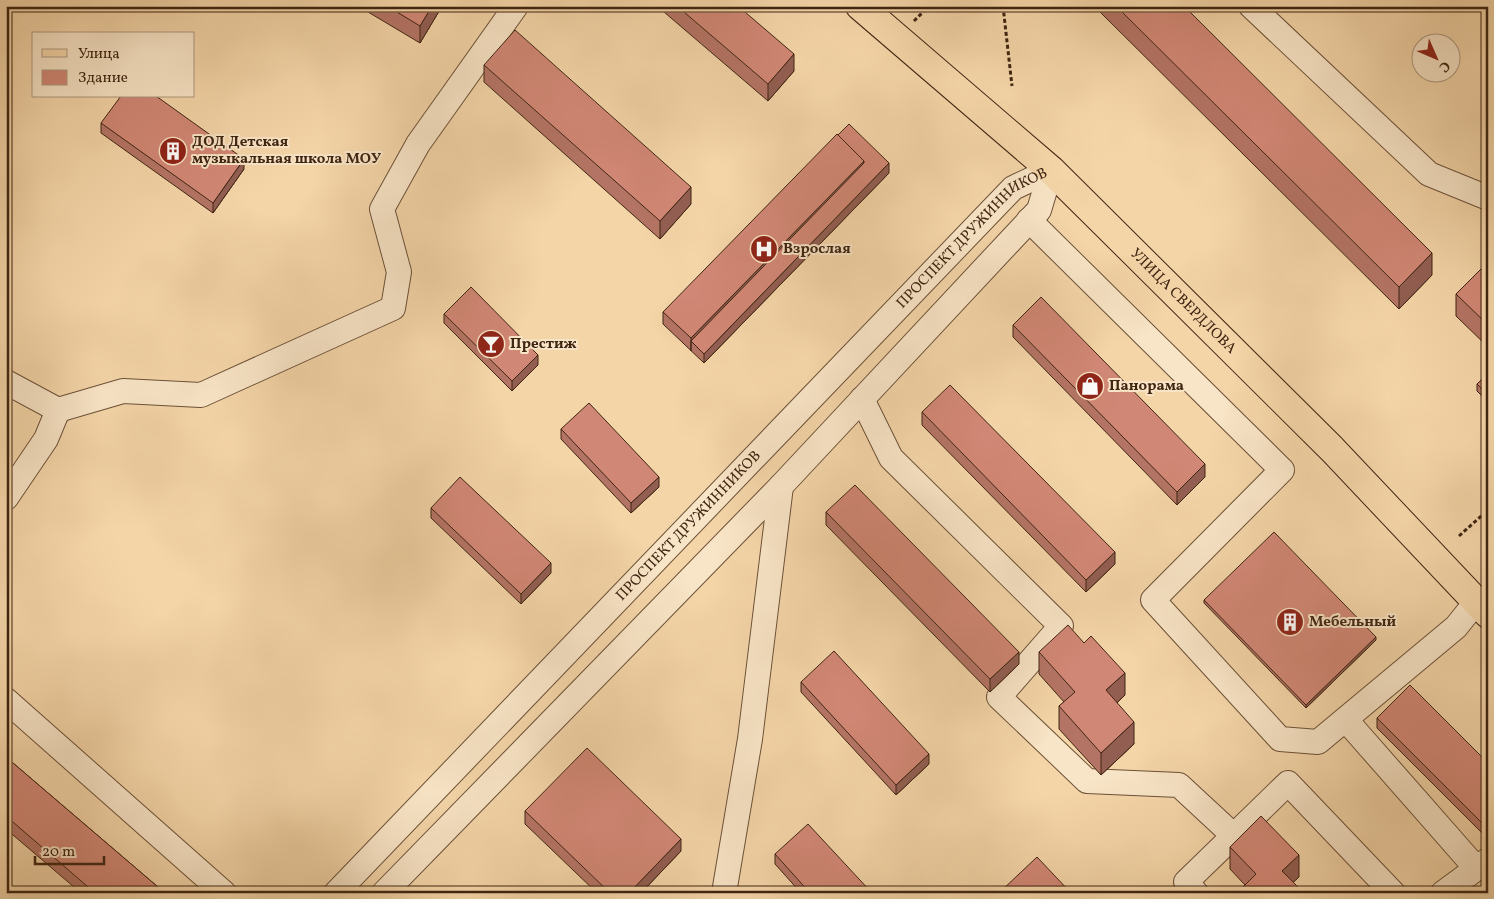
<svg xmlns="http://www.w3.org/2000/svg" width="1494" height="899" viewBox="0 0 1494 899" font-family="Vollkorn,serif">
	<rect width="100%" height="100%" fill="#f4d5a8"/>
	<filter id="stains"><feTurbulence type="fractalNoise" baseFrequency=".004" numOctaves="4"/><feColorMatrix values="0 0 0 0 .2 0 0 0 0 .09 0 0 0 0 .02 0 0 0 .5 -.17"/></filter>
	<radialGradient id="worn" r=".72"><stop offset=".6" stop-color="#630" stop-opacity="0"/><stop offset="1" stop-color="#630" stop-opacity=".3"/></radialGradient>
	<g fill="none" stroke-linecap="round" stroke-linejoin="round">
		<g stroke="#6c5138" stroke-width="26">
			<g id="minor">
				<path d="M1251,6L1429,174L1488,198"/>
				<path d="M1029,220L1282,470L1153,600L1280,739L1318,742L1456,627L1476,602"/>
				<path d="M6,382L58,410L123,391L201,395L393,308L399,272L382,209L418,144L516,6"/>
				<path d="M862,399L891,458L1061,626L999,697L1087,781L1179,785L1234,836"/>
				<path d="M6,498L46,439L58,410"/>
				<path d="M6,700L224,893"/>
				<path d="M1346,720L1476,868"/>
				<path id="s1" d="M336,893L1013,188L1051,170"/>
				<path d="M384,893L781,486L1039,210L1051,170"/>
				<path d="M724,893L750,739L781,486"/>
				<path d="M1196,893L1186,882L1288,783L1393,893"/>
				<path d="M1443,893L1488,860"/>
			</g>
		</g>
		<g stroke="#3f2512" stroke-width="30">
			<g id="major">
				<path id="s2" d="M860,6L1051,170L1332,449L1488,614"/>
			</g>
		</g>
		<path stroke="#3f2512" stroke-width="3" stroke-dasharray="4 2.5" stroke-linecap="butt" d="M1003,6L1012,86
			M914,21L924,11
			M1459,536L1488,510"/>
		<use href="#minor" stroke="#f8e4c6" stroke-width="24"/>
		<use href="#major" stroke="#f4d5a8" stroke-width="28"/>
	</g>
	<path fill="#b47465" stroke="#3f2512" d="M358,6H441V8L420,43Z
		M657,6H738L794,71L768,101Z
		M1094,6H1184L1432,275L1399,309Z
		M484,65L691,204L660,239L484,82Z
		M101,123L244,169L213,213L101,133Z
		M889,173L704,363L663,324V312Z
		M1488,276V347L1456,316V294Z
		M444,314L538,365L512,391L444,323Z
		M1013,325L1205,477L1177,505L1013,337Z
		M1488,374V402L1477,391V384Z
		M922,412L1115,564L1086,592L922,425Z
		M561,429L659,487L631,513L561,439Z
		M431,508L551,573L521,604L431,518Z
		M826,512L1019,664L990,692L826,525Z
		M1204,600L1376,640L1306,708L1204,603Z
		M1039,652L1125,695L1117,703L1134,744L1101,775L1059,729V706L1064,702L1039,674Z
		M801,682L929,764L896,795L801,692Z
		M1377,718L1488,763L1483,834L1377,728Z
		M6,757L165,893H81L6,829Z
		M525,811L681,851L641,893H597L525,824Z
		M1230,847L1299,877L1293,882L1245,885L1230,869Z
		M775,854L872,893H801L775,864Z"/>
	<path fill="#925e52" stroke="#3f2512" d="M432,6H441V8L420,43V26Z
		M794,54V71L768,101V84Z
		M244,159V169L213,213V203Z
		M864,161V173L691,341V351V338Z
		M889,163V173L704,363V354Z
		M691,187V204L660,239V221Z
		M1432,253V275L1399,309V287Z
		M538,355V365L512,391V381Z
		M1205,464V477L1177,505V492Z
		M659,477V487L631,513V503Z
		M1115,552V564L1086,592V580Z
		M551,563V573L521,604V594Z
		M1376,637V640L1306,708V705Z
		M1019,652V664L990,692V679Z
		M1125,673V695L1106,713V690Z
		M1134,722V744L1101,775V753Z
		M929,754V764L896,795V785Z
		M1488,819V829L1483,834V824Z
		M681,839V851L641,893H629Z
		M1299,855V877L1282,893V871Z"/>
	<path fill="#d18775" stroke="#3f2512" d="M387,6H432L420,26Z
		M677,6H738L794,54L768,84Z
		M1116,6H1184L1432,253L1399,287Z
		M515,30L691,187L660,221L484,65Z
		M121,96H156L244,159L213,203L101,123Z
		M849,124L889,163L704,354L691,341L864,163V161L838,135Z
		M837,134L864,161L691,338L663,312Z
		M1481,269L1488,276V325L1456,294Z
		M471,287L538,355L512,381L444,314Z
		M1041,297L1205,464L1177,492L1013,325Z
		M1488,374V395L1477,384Z
		M950,385L1115,552L1086,580L922,412Z
		M589,403L659,477L631,503L561,429Z
		M460,477L551,563L521,594L431,508Z
		M855,485L1019,652L990,679L826,512Z
		M1274,532L1376,637L1306,705L1204,600Z
		M1068,625L1084,643L1091,636L1125,673L1106,690L1134,722L1101,753L1059,706L1075,692L1039,652Z
		M834,651L929,754L896,785L801,682Z
		M1410,685L1488,763V819L1483,824L1377,718Z
		M587,748L681,839L629,893H610L525,811Z
		M6,757L165,893H95L6,816Z
		M1261,816L1299,855L1282,871L1304,893H1237L1256,874L1230,847Z
		M808,824L872,893H810L775,854Z
		M1037,857L1071,893H1000V892Z"/>
	<defs>
		<g id="building-disc" transform="scale(1.4375)"><circle r="9.5" fill="#8f2418" stroke="#f8e4c6"/><path d="M-4-6H4V6H1V3H-1V6H-4ZM-2.5-4.3h1.7v1.8h-1.7ZM.8-4.3h1.7v1.8H.8ZM-2.5-1h1.7V.8h-1.7ZM.8-1h1.7V.8H.8Z" fill="#fff"/></g>
		<g id="hospital-disc" transform="scale(1.4375)"><circle r="9.5" fill="#8f2418" stroke="#f8e4c6"/><path d="M-5-5h3v3.5h4V-5h3V5h-3V1.5h-4V5h-3Z" fill="#fff"/></g>
		<g id="bar-disc" transform="scale(1.4375)"><circle r="9.5" fill="#8f2418" stroke="#f8e4c6"/><path d="M-6-5H6L.8 .8V4.5H3.5V6h-7V4.5H-.8V.8Z" fill="#fff"/></g>
		<g id="shop-disc" transform="scale(1.4375)"><circle r="9.5" fill="#8f2418" stroke="#f8e4c6"/><path d="M-5-2.5h2.3a2.7 3.5 0 0 1 5.4 0H5L5.5 6h-11ZM-1.5-2.5h3a1.5 2.3 0 0 0-3 0Z" fill="#fff"/></g>
	</defs>
	<g fill-rule="evenodd">
		<use href="#building-disc" x="173" y="151"/>
		<use href="#hospital-disc" x="764" y="249"/>
		<use href="#bar-disc" x="491" y="344"/>
		<use href="#shop-disc" x="1090" y="386"/>
		<use href="#building-disc" x="1290" y="622"/>
	</g>
	<g text-anchor="middle" dominant-baseline="central" stroke-width="4" stroke-linejoin="round" paint-order="stroke">
		<g font-size="15" font-weight="bold" fill="#3f2512" stroke="#f8e4c6" text-anchor="start">
			<text x="192" y="142">ДОД Детская<tspan x="192" dy="17">музыкальная школа МОУ</tspan></text>
			<text x="783" y="249">Взрослая</text>
			<text x="510" y="344">Престиж</text>
			<text x="1109" y="386">Панорама</text>
			<text x="1309" y="622">Мебельный</text>
		</g>
		<g font-size="15" fill="#3f2512" stroke="#f8e4c6">
			<text stroke="none"><textPath href="#s1" startOffset="914">ПРОСПЕКТ ДРУЖИННИКОВ</textPath></text>
			<text stroke="none"><textPath href="#s2" startOffset="438">УЛИЦА СВЕРДЛОВА</textPath></text>
			<text stroke="none"><textPath href="#s1" startOffset="509">ПРОСПЕКТ ДРУЖИННИКОВ</textPath></text>
		</g>
	</g>
	<rect width="1494" height="899" fill="none" stroke="#f4d5a8" stroke-width="25"/>
	<rect x="8" y="8" width="1479" height="884" fill="none" stroke="#3f2512" stroke-width="2.5"/>
	<rect x="12" y="12" width="1469" height="874" fill="none" stroke="#3f2512"/>
	<rect x="32" y="32" width="162" height="65" fill="#f8e4c6" stroke="#ae987e"/>
	<rect x="42" y="49" width="25" height="8" fill="#f4d5a8" stroke="#ae987e"/>
	<text x="78" y="58" font-size="15" fill="#3f2512">Улица</text>
	<rect x="42" y="70" width="25" height="15" fill="#d18775" stroke="#ae987e"/>
	<text x="78" y="82" font-size="15" fill="#3f2512">Здание</text>
	<g transform="translate(1436 58) rotate(135)"><circle r="24" fill="#f8e4c6" stroke="#ae987e"/>
	<path d="M0-4L9 19L0 12L-9 19Z" fill="#8f2418"/>
	<text y="-8" font-size="14" font-weight="bold" text-anchor="middle" fill="#3f2512">С</text>
	</g>
	<path d="M35 856v8h69v-8" fill="none" stroke="#3f2512" stroke-width="2.5"/>
	<text x="42" y="856" font-size="15" fill="#3f2512" stroke="#f8e4c6" stroke-width="4" paint-order="stroke">20 m</text>
	<rect width="100%" height="100%" filter="url(#stains)"/>
	<rect width="100%" height="100%" fill="url(#worn)"/>
</svg>
